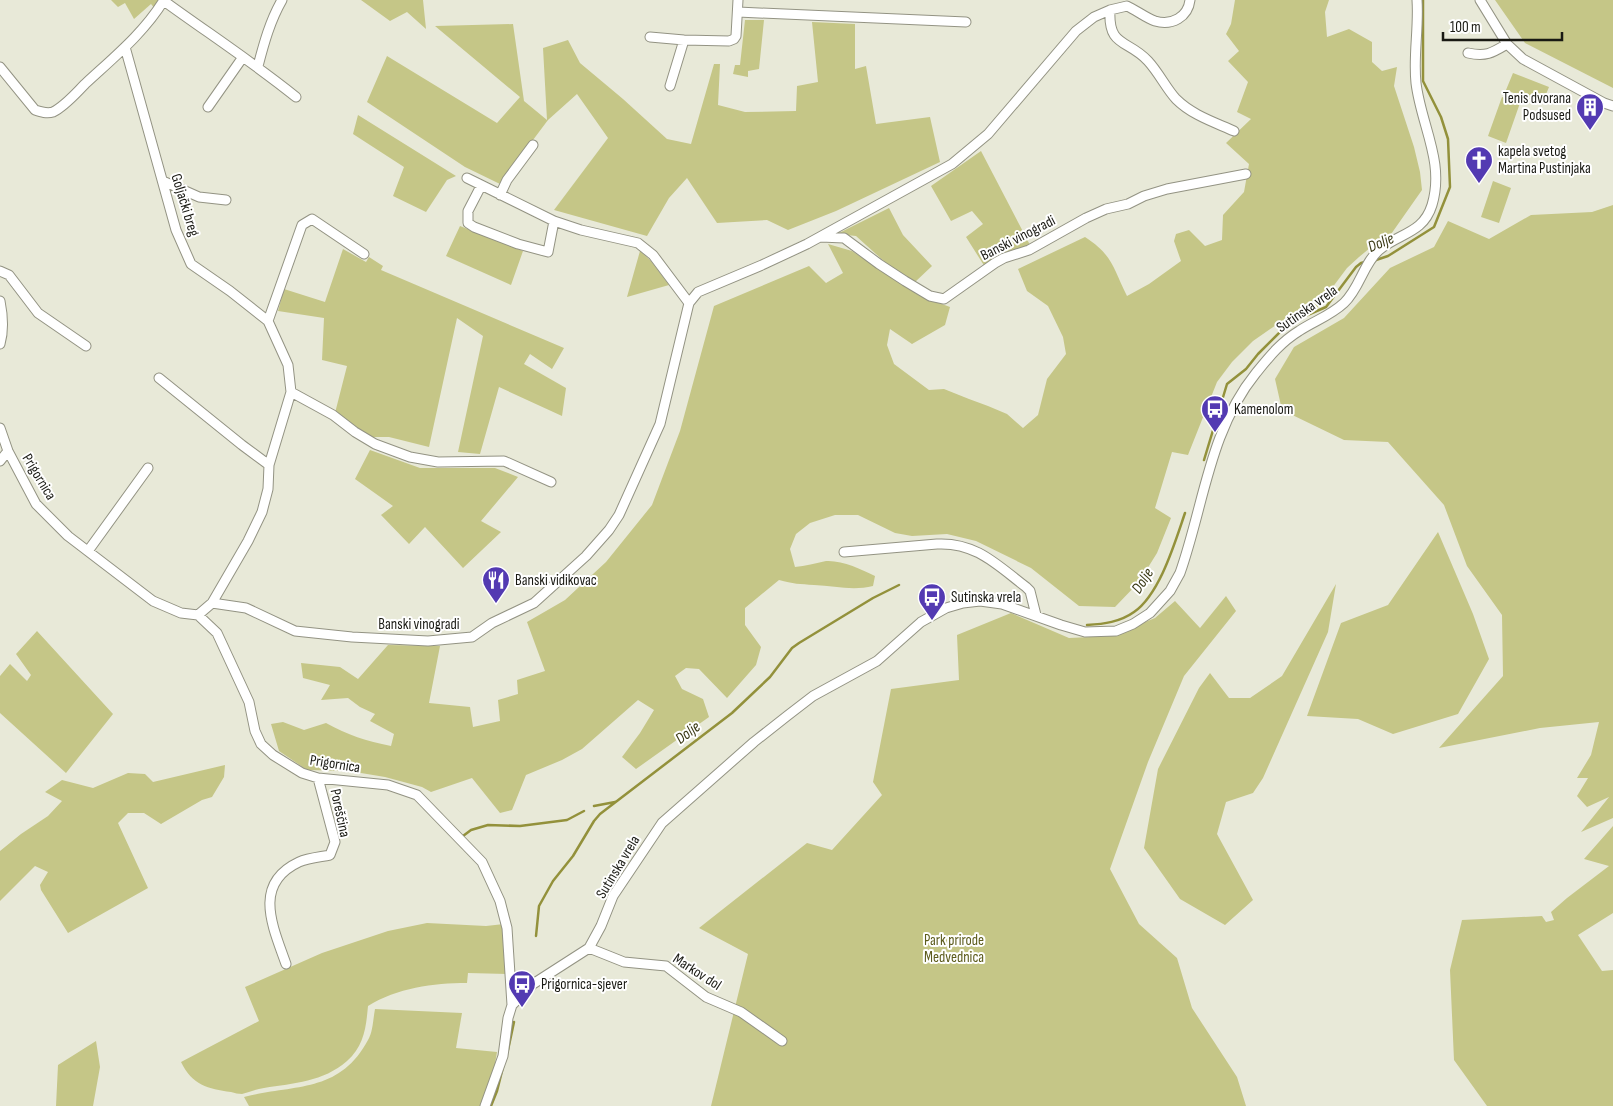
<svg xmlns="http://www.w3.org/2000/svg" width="1613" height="1106" viewBox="0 0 1613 1106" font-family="'Sofia Sans Condensed',sans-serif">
	<rect width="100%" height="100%" fill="#e8e9d8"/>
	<path fill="#c5c687" d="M111,0H161L156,10L151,4L134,19L125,3L118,7Z
		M361,0H423L426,29L407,12L390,21Z
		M1235,0H1329L1325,12L1327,37L1349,29L1372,42V62L1382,71L1397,67L1394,86L1414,147L1420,172L1422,190L1389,237L1376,243L1359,257L1347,268L1317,308L1276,325L1253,341L1232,362L1217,382L1188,455L1172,452L1155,508L1171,518L1157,553L1139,582L1115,607L1079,606L1031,568L976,541L947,534L912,536L895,533L858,515H835L810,523L796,534L790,549L795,567C805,566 816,563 826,561C842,560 861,569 875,576L873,586C853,591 835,586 814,585C800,584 793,584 779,580L745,608V625L761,647L756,665L727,698L699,669L686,668L675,676L682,689L703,699L709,717L636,769L622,757L640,733L654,710L638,700L582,749L562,760L526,775L512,810L500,813L472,778L431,792L422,787L385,777L349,771L307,770L279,751L271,724L283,722L304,730L326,723C348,735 366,741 391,746L394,734L370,721L375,714L360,707L348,698L321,700L330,685L303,678L301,663L340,667L358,679L388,645L440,646L429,703L470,707L473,727L500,721L498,700L518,694L517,680L545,671L527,622L565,600L606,562L652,505L680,431L714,306L809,266L826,283L843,273L828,244L852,251L920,296L950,307L945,325L912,344L890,329L887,345L894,364L929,390L944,389L969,399L988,406L1007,414L1023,428L1038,415L1047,379L1066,354L1063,337L1048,306L1027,291L1018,269L1085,237C1113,255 1113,268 1127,296L1149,284L1181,261L1174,241L1176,234L1189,230L1205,246L1222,240L1223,215L1244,192L1249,164L1226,143L1251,119L1237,112L1248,82L1228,61L1239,51L1226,34L1231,24Z
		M1495,0H1613V88L1525,43Z
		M745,20H764L759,69L748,71V77L733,74L735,65H740Z
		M812,22L855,24V69L866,66L876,124L930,117L940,162L836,211L788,230L767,220L717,223L687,178L669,198L647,236L554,210L608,138L577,94L548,120L500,184L465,167L367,102L387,56L497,123L520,97L435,26L513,24L524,101L547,120L543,48L568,40L580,63L623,99L667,139L691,144L714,64H720L718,105L745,112L796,111L797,86L818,82Z
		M1513,73L1549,87L1542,104L1506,90Z
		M1502,97L1520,103L1506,143L1488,136Z
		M358,115L456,176L447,180L426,212L393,196L404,167L353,134Z
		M981,151L1030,245L985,267L966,237L983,224L972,211L951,221L931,186Z
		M1493,181L1511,188L1499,223L1481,217Z
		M1613,205V818L1581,832L1609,797L1587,807L1577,796L1588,778H1577L1591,755L1599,722L1540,728L1439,748L1503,676L1502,615L1467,566L1444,505L1388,442L1344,440L1282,410L1275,379L1294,347L1344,318L1390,268L1434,247L1448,221L1489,239L1531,215L1592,212Z
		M889,208L903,235L932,266L914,283L886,263L856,236L837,234Z
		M460,226L523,251L511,285L446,256Z
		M343,249L366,262L369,257L383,266L381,270L564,348L552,369L530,354L524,364L566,388L562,416L499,387L480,454L458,452L483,336L457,318L429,447L389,437H369L335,413L347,366L322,360L324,318L278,311L284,289L325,302Z
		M640,251L651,261L669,285L627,297Z
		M370,450L420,468H495L518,477L481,521L501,532L463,568L425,527L409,544L381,515L393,506L355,479Z
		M1438,532L1473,614L1489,659L1458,714L1393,734L1358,719L1307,716L1341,623L1388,605Z
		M1336,584L1328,632L1263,778L1253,793L1226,802L1217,834L1253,900L1225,925L1180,899L1144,848L1158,769L1199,688L1210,673L1229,698H1250L1282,676Z
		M1226,596L1236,611L1184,676L1148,762L1110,869L1139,924L1177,958L1192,1008L1237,1077L1246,1106H711L748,954L699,928L807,843L832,850L882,795L873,782L891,689L959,680L957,635L1011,613L1069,638L1111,636L1155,618L1175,601L1200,628Z
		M37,631L113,714L66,773L0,713V676L10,664L27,681L31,675L16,654Z
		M225,765L224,777L212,797L202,800L161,824L144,813H128L118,823L148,888L68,933L41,890L40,885L48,872L35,866L0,901V851L21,834L48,816L62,801L45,792L62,780L93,788L128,773L145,774L153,782Z
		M1613,826V913L1578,935L1602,971L1613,970V1106H1487L1454,1060L1450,970L1462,920L1542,916L1546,922L1554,920L1551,912L1567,898L1609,866L1584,859Z
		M427,923L486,926L504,924L507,974L468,973L467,983C433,983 397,988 368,1006C366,1028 364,1046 347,1061C323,1082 294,1083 264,1088C256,1089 249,1092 242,1094C238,1094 235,1093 231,1092C208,1089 192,1085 181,1062L259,1021L245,987L322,953L388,931Z
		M375,1009L462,1013L456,1048L497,1052L492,1081L482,1106H249L244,1097C294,1084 339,1094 368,1040C373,1032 373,1019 375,1009Z
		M96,1041L100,1067L93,1106H56L58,1065Z"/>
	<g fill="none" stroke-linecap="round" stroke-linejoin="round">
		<path stroke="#93913b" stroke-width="2.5" d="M1373,261L1388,256L1434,227L1450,187L1448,139L1441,117L1423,81V0
			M1204,460L1227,384L1246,369L1258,354L1289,323L1326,307L1356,267L1361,263L1365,262
			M1087,625C1104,624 1120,622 1134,612C1160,594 1175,542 1185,513
			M594,806L615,802
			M463,836L471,830L488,825L520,826L567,820L584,811
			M536,936L539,906L553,881L573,856L594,821L600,814L732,713L770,677L792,648L799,643L873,598L899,585
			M508,1050L514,1022
			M491,1106L497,1091L503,1067"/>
		<g stroke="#939383" stroke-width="11">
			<path id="minor" d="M1480,0L1507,44L1523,59L1604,103L1613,106
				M164,1C208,33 254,63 296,97
				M1110,10C1108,48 1128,39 1148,61C1159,73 1166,88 1176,99C1192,115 1214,122 1234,131
				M738,12L966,22
				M650,37L684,40L729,41L734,39L736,36L738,0
				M125,47L176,230L191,264L230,291L268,321L288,365L291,392L269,465L268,489L262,512L248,541L212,603L198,615
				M1468,53C1486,57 1492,53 1507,44
				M258,66C264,43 270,21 282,0
				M0,67L35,110C41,112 47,114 53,112C65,106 76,93 85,84C113,58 144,33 164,0
				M670,86L684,40
				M208,107L243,57
				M467,178L554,221L581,230L638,243L653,255L689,303
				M163,181L199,197L226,200
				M481,186L468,211V223L474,227L518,244L548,252L554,221
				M500,195L507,180L533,145
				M821,237L844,238L879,264L905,281L930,296L944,299L995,263L1004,258L1029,250L1086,218L1106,209L1128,204L1144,196L1167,189L1246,174
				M0,271L9,275L38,313L86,346
				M0,301C3,316 4,330 0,344
				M268,321L302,225L312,219L364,254
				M159,378L242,445L269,465
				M291,392L333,415L355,432L375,444L410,457L438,462L504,461L551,482
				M0,428L8,451L36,504L68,536L153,601L181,613L198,615L217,633L249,702L255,731L261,744L273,755L302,773L318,778L388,785L417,795L482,862L500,901L507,928L512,1005L508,1018L503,1056L485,1106
				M0,461L8,451
				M88,551L148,468
				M844,552L937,544C976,542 997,565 1026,587L1030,591L1036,615
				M212,603L246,608L295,631L352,637L428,641L472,637L492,623L534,603L586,556L609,530L619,515L660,424L689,303L698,292L762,265L807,244L952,164L988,134L1076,31L1094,17L1110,10L1127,6C1136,10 1146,18 1155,21C1172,26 1188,17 1190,0
				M589,948L624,962L666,966L706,997L741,1012L782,1041
				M286,964C273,927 252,884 299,862C308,858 320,857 330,855L335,842L318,778
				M512,1005L533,984L589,948L601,926L613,896L662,823L754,742L787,716L813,696L877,661L921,622L946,608L963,603L980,601L1002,604L1061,625L1085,632L1116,631L1133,624L1150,613L1170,591L1180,573C1204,505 1209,431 1256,373C1269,357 1281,342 1299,331C1314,321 1330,316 1344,303C1360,288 1363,264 1379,250C1399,233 1423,234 1432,205C1445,162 1421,125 1416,83C1413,56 1419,28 1417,0"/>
		</g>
		<use href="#minor" stroke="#fff" stroke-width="9"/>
	</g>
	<defs>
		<g id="building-pin" transform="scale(1.4375)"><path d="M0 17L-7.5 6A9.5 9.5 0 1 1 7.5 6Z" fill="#533ab2" stroke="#fff"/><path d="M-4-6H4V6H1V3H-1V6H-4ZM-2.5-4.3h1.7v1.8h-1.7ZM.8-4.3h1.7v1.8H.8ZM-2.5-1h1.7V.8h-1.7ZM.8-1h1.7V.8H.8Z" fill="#fff"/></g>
		<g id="church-pin" transform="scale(1.4375)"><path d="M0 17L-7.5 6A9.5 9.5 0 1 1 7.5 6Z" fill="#533ab2" stroke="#fff"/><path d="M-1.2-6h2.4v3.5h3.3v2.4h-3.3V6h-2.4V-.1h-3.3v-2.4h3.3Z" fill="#fff"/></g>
		<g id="bus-pin" transform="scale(1.4375)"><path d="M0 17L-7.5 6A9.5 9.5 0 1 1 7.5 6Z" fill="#533ab2" stroke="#fff"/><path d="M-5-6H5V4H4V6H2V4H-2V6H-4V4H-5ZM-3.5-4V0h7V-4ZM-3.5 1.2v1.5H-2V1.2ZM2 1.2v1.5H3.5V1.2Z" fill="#fff"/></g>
		<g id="restaurant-pin" transform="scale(1.4375)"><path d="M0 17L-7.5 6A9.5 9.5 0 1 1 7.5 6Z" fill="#533ab2" stroke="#fff"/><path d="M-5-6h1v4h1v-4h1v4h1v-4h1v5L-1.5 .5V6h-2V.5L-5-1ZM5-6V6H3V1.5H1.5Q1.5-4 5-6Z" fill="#fff"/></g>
	</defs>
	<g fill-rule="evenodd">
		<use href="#building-pin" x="1590" y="107"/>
		<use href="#church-pin" x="1479" y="160"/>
		<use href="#bus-pin" x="1215" y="409"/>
		<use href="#restaurant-pin" x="496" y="580"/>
		<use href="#bus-pin" x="932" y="597"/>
		<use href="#bus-pin" x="522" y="984"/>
	</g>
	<g text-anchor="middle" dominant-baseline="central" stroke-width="4" stroke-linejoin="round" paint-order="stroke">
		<g font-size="15" fill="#191913" stroke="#fff" text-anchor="start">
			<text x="1571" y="98" text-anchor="end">Tenis dvorana<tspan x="1571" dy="17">Podsused</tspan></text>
			<text x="1498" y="151">kapela svetog<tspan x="1498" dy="17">Martina Pustinjaka</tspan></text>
			<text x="1234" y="409">Kamenolom</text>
			<text x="515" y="580">Banski vidikovac</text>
			<text x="951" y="597">Sutinska vrela</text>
			<text x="541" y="984">Prigornica-sjever</text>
		</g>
		<g font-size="15" fill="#191913" stroke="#fff">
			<text transform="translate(185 205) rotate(73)">Goljački breg</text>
			<text transform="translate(1018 238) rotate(-27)">Banski vinogradi</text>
			<text transform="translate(1307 309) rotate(-35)">Sutinska vrela</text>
			<text transform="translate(39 477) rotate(59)">Prigornica</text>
			<text x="419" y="624">Banski vinogradi</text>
			<text transform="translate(335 764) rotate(9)">Prigornica</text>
			<text transform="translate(340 813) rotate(78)">Poreščina</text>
			<text transform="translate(618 867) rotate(-59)">Sutinska vrela</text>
			<text transform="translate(697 972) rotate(33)">Markov dol</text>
		</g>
		<g font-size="15" fill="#5c5b1c" stroke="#fff">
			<text x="954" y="940">Park prirode<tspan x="954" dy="17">Medvednica</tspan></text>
		</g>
		<g font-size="16" font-style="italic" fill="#3a3914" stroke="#fff">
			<text transform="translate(1381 243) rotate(-23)">Dolje</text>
			<text transform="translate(1143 581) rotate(-57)">Dolje</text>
			<text transform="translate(688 733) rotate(-37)">Dolje</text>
		</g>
	</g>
	<path d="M1443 32v8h119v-8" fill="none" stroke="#191913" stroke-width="2.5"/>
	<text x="1450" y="32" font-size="15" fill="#191913" stroke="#ffffff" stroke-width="4" paint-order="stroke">100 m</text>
</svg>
